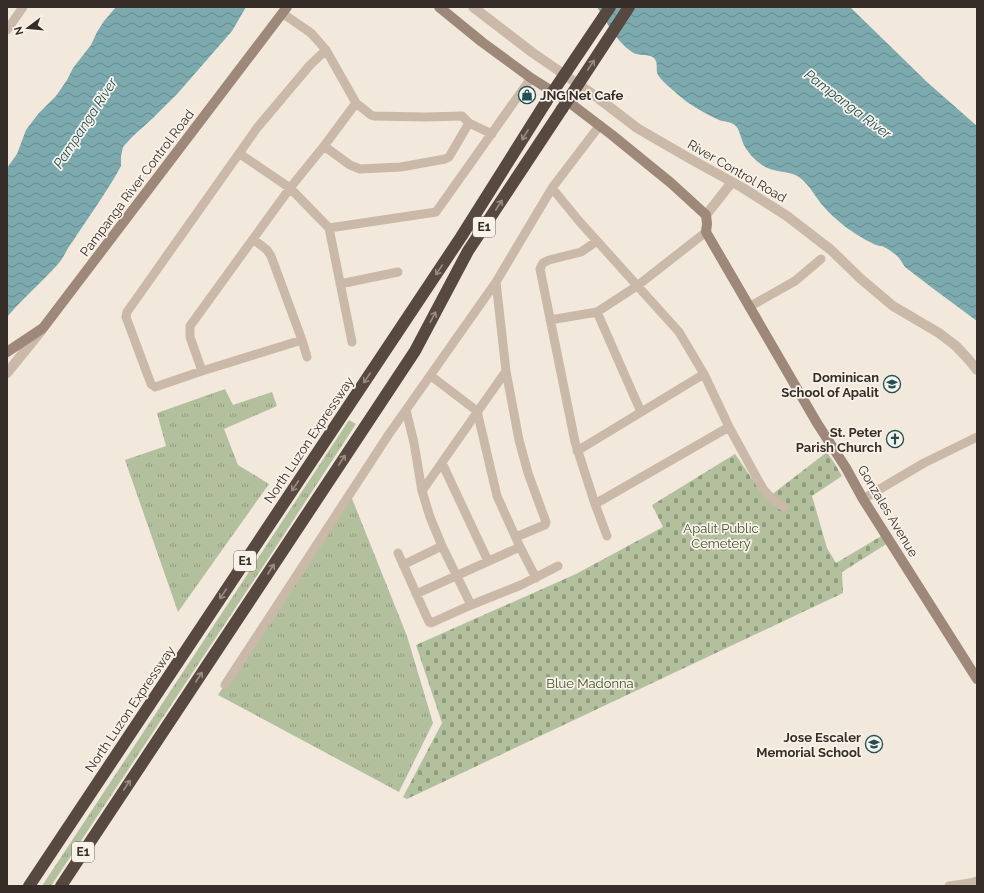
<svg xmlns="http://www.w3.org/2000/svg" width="984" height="893" viewBox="0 0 984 893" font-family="Raleway,sans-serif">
	<defs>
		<pattern id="grass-tufts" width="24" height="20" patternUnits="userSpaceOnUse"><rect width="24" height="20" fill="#b3c09d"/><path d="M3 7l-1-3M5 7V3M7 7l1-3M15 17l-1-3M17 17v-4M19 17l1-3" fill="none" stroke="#929c80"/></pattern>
		<pattern id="cemetery-stones" width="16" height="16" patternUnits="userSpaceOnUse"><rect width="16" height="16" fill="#b3c09d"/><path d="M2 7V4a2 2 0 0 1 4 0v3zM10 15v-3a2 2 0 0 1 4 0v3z" fill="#929c80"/></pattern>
		<pattern id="water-waves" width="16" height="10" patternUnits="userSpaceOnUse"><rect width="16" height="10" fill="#7caaae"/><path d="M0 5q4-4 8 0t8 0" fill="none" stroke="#668b8e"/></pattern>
	</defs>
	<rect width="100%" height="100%" fill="#f2e9dc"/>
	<path fill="url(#grass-tufts)" d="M225,389L233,405L272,392L277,406L224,429L238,465L269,484L178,612L125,460L166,446L157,413Z
		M349,420L356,424L270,556L51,886H42Z
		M351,496L407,636L433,723L399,792L218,695Z"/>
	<path fill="url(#cemetery-stones)" d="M827,452L835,464L842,476L812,496L827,548L836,563L883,535L888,543L842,572L843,593L407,799L403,797L442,723L416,645L576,574L663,527L652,505L735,454L766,499Z"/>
	<path fill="url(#water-waves)" d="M116,7H246L232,31L178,93L153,118L132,137L123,147L121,156V166C107,192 89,216 73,241C67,248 65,256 58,264C42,282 23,298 7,317V168L17,154L26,130L38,114L56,96L67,80L73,68L91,45L97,32L104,21Z
		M597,7H850L927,82L977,126V321L935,290L905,267C902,263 900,258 896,255C892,252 886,247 881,246C877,245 875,245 872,243C863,239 849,230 842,224C836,219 829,213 824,207C815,197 810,185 799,177C788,170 773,173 762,165C755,160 748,153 744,145C741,139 740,131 736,126C731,121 724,122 719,120C708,115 697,109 687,102C680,96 663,83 658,75C655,70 659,63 654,58C649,53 638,57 632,52C616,42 607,22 597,7Z"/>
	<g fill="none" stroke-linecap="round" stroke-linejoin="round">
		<path stroke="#cab9a8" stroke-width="9" d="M282,13L311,33L326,50L310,65L257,128L127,312L126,317L151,384L155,387L202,371L302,340
			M7,30L23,7
			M469,123L492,134
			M324,146L350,165L360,169L401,167L445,159L449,157L469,123L462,116L425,117L374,116L371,115L356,103L326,50
			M240,154L290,188L329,228L436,212L531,78
			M552,188L579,221L679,332L704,374L729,427L763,489L773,500L784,507
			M329,228L352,342
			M253,239L267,250L271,256L302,340L307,357
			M597,241L581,252L549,260L543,263L540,269L575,442L595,504L607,536
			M496,282L506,371L519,440L528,473L546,522L545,525L542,526L516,537
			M340,284L398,272
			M749,307L795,281L821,259
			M597,312L641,412
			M550,320L597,312L637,286L706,232
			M202,371L190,337V326L290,188L324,146L356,103
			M431,376L477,411L497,496L520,547L536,578
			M406,410L414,443L422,491L430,517L442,546L471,605
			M577,451L704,374
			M442,463L488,561
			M422,491L506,371
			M863,499L924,463L977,437
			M595,504L729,427
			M398,553L429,622L431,623L471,605L521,585L558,566
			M403,565L442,546
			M416,594L520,547
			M225,685L389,434L496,282L552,188L600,125
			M949,886L970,883L977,881"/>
		<path stroke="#cab9a8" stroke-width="10" d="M473,7L533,53L594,95L637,128L687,157L743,188L787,216L831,250L861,279L893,306L939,333L956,346L969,360L977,370
			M706,215L732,182
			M7,373L41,331"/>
		<path stroke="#9d887a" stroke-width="10" d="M439,7L482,42L531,78L566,100L612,135L671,183L706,215L707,224L706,232L817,423L846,468L863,499L977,679
			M7,352L43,328L287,7"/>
		<path stroke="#574840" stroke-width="12" d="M29,886L461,237L546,102
			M61,886L415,351L468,251L562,109"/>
		<path stroke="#574840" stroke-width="12" d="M546,102L610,7
			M562,109L629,7"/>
	</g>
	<defs><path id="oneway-shaft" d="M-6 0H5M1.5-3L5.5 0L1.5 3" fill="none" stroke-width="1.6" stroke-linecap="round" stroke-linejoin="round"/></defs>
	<g stroke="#988c84">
		<use href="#oneway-shaft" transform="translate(591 65) rotate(-56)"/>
		<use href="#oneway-shaft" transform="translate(525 135) rotate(122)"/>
		<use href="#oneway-shaft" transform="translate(499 205) rotate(-57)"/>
		<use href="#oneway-shaft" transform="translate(439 270) rotate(124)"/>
		<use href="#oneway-shaft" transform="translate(433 317) rotate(-62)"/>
		<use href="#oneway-shaft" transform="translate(367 378) rotate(124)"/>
		<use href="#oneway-shaft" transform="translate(342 460) rotate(-57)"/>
		<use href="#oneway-shaft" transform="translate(295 486) rotate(124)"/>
		<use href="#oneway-shaft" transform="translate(271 569) rotate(-57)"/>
		<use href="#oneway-shaft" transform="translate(223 594) rotate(124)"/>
		<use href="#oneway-shaft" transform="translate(199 677) rotate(-57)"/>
		<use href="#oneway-shaft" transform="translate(127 785) rotate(-57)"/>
	</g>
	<defs>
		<g id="shop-ring" transform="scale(0.9)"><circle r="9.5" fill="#f9f2e9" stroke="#1f5157" stroke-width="1.5"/><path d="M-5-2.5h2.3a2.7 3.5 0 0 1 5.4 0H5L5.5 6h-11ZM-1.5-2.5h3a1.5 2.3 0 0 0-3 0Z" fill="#1f5157"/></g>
		<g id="school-ring" transform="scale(0.9)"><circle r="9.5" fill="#f9f2e9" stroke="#1f5157" stroke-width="1.5"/><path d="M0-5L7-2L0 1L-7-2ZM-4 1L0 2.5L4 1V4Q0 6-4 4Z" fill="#1f5157"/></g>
		<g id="church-ring" transform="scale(0.9)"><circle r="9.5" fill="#f9f2e9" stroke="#1f5157" stroke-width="1.5"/><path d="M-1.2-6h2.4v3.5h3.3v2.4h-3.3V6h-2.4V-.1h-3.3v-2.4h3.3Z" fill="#1f5157"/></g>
	</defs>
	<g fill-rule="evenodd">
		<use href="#shop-ring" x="527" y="95"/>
		<use href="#school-ring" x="892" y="384"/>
		<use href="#church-ring" x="895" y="439"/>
		<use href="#school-ring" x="874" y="744"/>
	</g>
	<g text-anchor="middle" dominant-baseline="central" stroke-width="3.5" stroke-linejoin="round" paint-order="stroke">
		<g fill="#f9f2e9" stroke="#716862" stroke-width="1">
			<rect x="473" y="217" width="22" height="20" rx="3"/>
			<rect x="234" y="551" width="22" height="20" rx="3"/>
			<rect x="72" y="842" width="22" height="20" rx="3"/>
		</g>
		<g font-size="12" font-weight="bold" fill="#372d28">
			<text x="484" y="227">E1</text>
			<text x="245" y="561">E1</text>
			<text x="83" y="852">E1</text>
		</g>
		<g font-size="13" font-weight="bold" fill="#372d28" stroke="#f9f2e9" text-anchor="end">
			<text x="540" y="95" text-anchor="start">JNG Net Cafe</text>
			<text x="879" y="377">Dominican<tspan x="879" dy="15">School of Apalit</tspan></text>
			<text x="882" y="432">St. Peter<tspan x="882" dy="15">Parish Church</tspan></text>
			<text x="861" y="737">Jose Escaler<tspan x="861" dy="15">Memorial School</tspan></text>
		</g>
		<g font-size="13" fill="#372d28" stroke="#f9f2e9">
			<text transform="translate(737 171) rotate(30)">River Control Road</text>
			<text transform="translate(137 183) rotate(-53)">Pampanga River Control Road</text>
			<text transform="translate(309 440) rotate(-56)">North Luzon Expressway</text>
			<text transform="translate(888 511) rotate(59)">Gonzales Avenue</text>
			<text transform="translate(130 709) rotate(-56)">North Luzon Expressway</text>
		</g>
		<g font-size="13" fill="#44542d" stroke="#f9f2e9">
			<text x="721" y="528">Apalit Public<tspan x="721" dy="15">Cemetery</tspan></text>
			<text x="590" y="683">Blue Madonna</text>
		</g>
		<g font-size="14" font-style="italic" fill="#1f5157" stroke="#f9f2e9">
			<text transform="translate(848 104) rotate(37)">Pampanga River</text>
			<text transform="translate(85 123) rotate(-57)">Pampanga River</text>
		</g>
	</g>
	<rect width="984" height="893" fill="none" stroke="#372d28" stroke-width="16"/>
	<g transform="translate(28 28) rotate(254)" stroke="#f9f2e9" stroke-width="3" paint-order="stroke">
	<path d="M0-3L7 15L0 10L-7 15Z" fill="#372d28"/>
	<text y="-6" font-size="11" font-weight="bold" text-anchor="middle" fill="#372d28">N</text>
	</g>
</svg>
